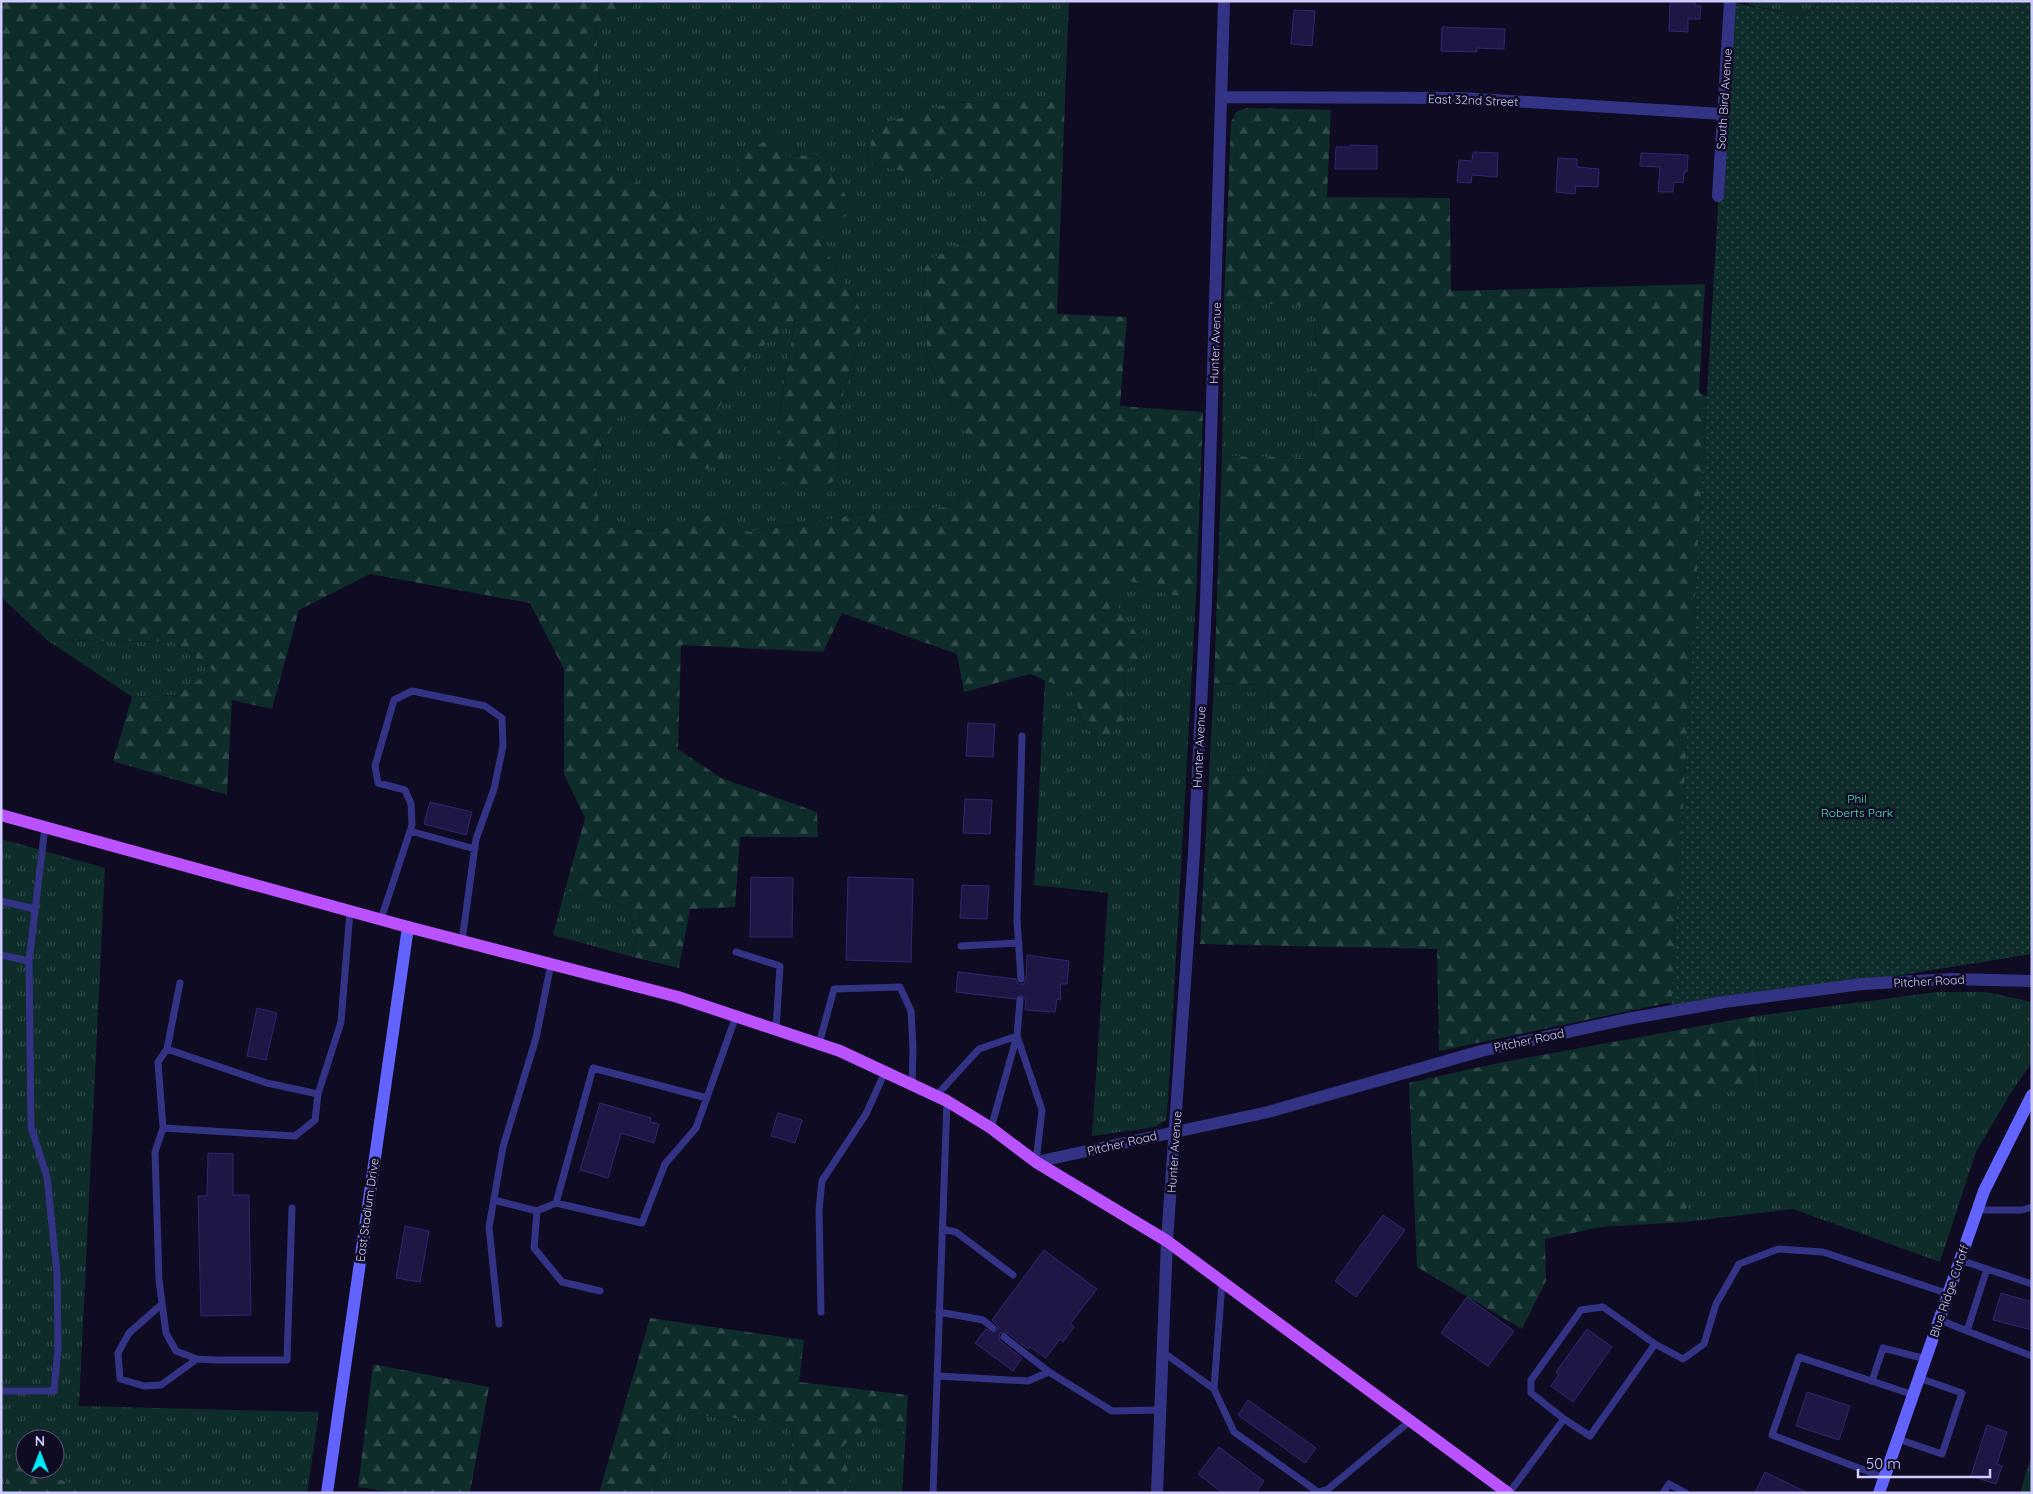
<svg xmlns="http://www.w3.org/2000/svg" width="2033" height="1494" viewBox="0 0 2033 1494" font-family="Quicksand,sans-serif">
	<defs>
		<pattern id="grass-tufts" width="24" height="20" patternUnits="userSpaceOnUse" patternTransform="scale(1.25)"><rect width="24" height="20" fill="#0e2c2a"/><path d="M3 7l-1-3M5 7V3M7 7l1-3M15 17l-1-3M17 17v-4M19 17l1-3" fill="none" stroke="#30494a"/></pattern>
		<pattern id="forest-firs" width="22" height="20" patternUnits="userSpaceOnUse" patternTransform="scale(1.25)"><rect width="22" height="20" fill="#0e2c2a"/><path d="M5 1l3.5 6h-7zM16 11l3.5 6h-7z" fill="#30494a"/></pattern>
		<pattern id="park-dots" width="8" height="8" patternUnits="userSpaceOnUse" patternTransform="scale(1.25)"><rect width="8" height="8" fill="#0e2c2a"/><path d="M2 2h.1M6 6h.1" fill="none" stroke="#30494a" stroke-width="1.8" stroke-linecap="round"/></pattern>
	</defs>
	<rect width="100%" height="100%" fill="#0f0b22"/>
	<path fill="url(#grass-tufts)" d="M634,1H1069L1065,100L951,103L874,127L867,164L995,189L977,234L924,263L927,358L987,476L956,506L855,515L749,532L713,514L657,531L599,527L595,458L623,408L677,445L695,471L718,409L751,356L795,319L778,422L839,479L838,413L865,317L817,236L822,155L788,156L746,151L707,240L672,200L603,164L596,22L630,13Z
		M1749,1H1823L1802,16L1749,5Z
		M1224,302L1316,305L1313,458L1222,456Z
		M1124,579L1172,595L1196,597L1168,1101L1166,1120L1155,1127L1092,1136L1108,893L1034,885L1045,680L1073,692L1085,729L1126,722L1124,672L1148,651L1109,595Z
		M47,640L173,642L213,670L176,695L132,697Z
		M1214,683L1268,685L1270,775L1209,776Z
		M1,839L105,868L79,1406L319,1412L307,1493H77L76,1486L33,1469H55V1439H25V1466L14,1462L1,1490Z
		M565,890L640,910L633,957L553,935Z
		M1937,992H1986L2032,1002V1062L2010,1094L1976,1152L1940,1262L1793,1209L1685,1222L1687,1198L1662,1165L1674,1128L1716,1091L1760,1084L1755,1016Z
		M681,1414L794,1423L787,1493H652Z
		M873,1424L906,1432L902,1493H851L844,1445Z
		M2032,1454V1493H2020Z"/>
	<path fill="url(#forest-firs)" d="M1,1H634L631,13L596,22L603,164L672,200L706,239L746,151L772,138L788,156L822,155L854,210L817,236L865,317L838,413L839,479L808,492L779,480L778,422L795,320L751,356L718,409L725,465L695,471L677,445L623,408L595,458L599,527L657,531L713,514L749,532L855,515L956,506L987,476L927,358L924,263L977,234L994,189L867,164L874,126L951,103L1065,100L1057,314L1127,317L1120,406L1203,412L1196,597L1172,595L1124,579L1110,595L1148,651L1124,672L1126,722L1107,737L1085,729L1073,692L1030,674L964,692L957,654L842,613L823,652L681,645L678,749L721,778L817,812L818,837H740L735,907L690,909L679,968L633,957L640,910L565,890L585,818L564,774V669L530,603L370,574L299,610L272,709L232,700L227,795L113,761L132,697L176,695L213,670L173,642L47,640L2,598Z
		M1247,108L1331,110L1327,197L1450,198L1451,291L1705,284L1699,392L1707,397L1672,1002L1439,1051L1437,949L1200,944L1209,776L1270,775L1268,685L1214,683L1222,456L1313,458L1316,306L1224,302L1231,122L1236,112Z
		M1755,1016L1760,1085L1716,1091L1674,1128L1662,1165L1687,1198L1685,1222L1601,1227L1545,1239L1546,1281L1522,1329L1417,1267L1409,1083L1498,1063Z
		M650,1318L804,1340L799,1382L908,1395L906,1432L873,1424L844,1445L851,1493H787L794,1423L681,1414L652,1493H599Z
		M373,1364L489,1387L470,1493H399L358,1487Z
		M14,1461L25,1466V1469H33L76,1486L77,1493H1Z"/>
	<path fill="url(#park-dots)" d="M1823,1H2032V954L1671,1012L1730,2L1802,16Z"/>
	<path fill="#1e1644" stroke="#332672" d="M1670,1H1695V6H1701L1700,19H1688V32L1669,31Z
		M1294,10L1315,11L1312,46L1291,44Z
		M1442,27L1505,29L1504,49L1477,48L1476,52L1441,51Z
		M1350,145L1377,146V169H1335L1336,147H1350Z
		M1473,152L1498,153L1497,177L1472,175L1471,183L1457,182L1459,160L1472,161Z
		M1641,153L1688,155L1687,172H1684L1683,183L1674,182L1673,192H1658L1660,167L1640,166Z
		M1558,158L1577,159V167L1599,169L1598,187L1576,186L1575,194L1556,192Z
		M968,723L995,724L993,757L966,756Z
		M965,799L992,800L990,834L963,833Z
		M430,802L472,812L466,835L424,824Z
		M751,877L793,878L792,937H750Z
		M848,877L913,879L911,962L846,960Z
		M962,885L989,886L987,919L960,918Z
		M1027,955L1069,961L1067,984H1060L1061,1000L1057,999L1055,1012L1025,1010L1026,1000L1021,995L1015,999L956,992L958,972L1016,979L1018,984H1024L1026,979Z
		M257,1008L277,1013L266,1060L247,1056Z
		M600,1103L651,1118L650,1122L659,1124L654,1143L621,1133L608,1178L580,1170Z
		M778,1113L802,1120L795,1143L771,1136Z
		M208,1153L233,1154V1195H249L251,1315L201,1316L198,1196H207Z
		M1383,1215L1405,1230L1356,1297L1335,1281Z
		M405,1226L429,1231L420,1282L396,1278Z
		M1044,1250L1097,1289L1070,1324L1074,1327L1063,1342L1060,1339L1046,1358L1030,1347L1028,1349L1007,1333H1000L999,1337L1000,1341L1022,1358L1013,1371L975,1343L986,1329L992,1333L997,1331L998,1326L992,1320Z
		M2001,1293L2032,1302V1330L1993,1320Z
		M1467,1297L1514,1331L1488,1366L1441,1333Z
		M1587,1329L1612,1347L1573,1402L1551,1386L1559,1374L1556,1372Z
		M1807,1392L1850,1406L1839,1440L1796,1426Z
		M1248,1400L1316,1448L1305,1463L1238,1415Z
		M1987,1425L2007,1432L1997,1464L2002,1466L1996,1484L1971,1476Z
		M1219,1447L1264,1481L1256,1493H1223L1198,1474Z
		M1765,1472L1808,1493H1755Z"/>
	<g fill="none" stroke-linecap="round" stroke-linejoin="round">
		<path stroke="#333385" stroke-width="7" d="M410,831L475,849
			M1,901L35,909
			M381,919L412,825L411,804L405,790L378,783L375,766L394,700L412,691L485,706L502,718L503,746L494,789L476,839L462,941
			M961,946L1019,943
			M736,952L780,966L776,1029
			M1,955L29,961
			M1021,979L1017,920L1022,736
			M819,1044L834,989L900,987L911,1011L913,1049L912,1084
			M167,1049L180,983
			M936,1096L979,1049L1017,1036L1042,1110L1036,1162
			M163,1128L158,1062L167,1049L267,1083L318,1094
			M991,1128L1017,1036L1020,1000
			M494,1200L537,1211L556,1203L642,1223L665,1164L696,1128L736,1016
			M556,1203L593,1068L707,1098
			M292,1208L287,1360H217L197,1359L176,1351L166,1333L159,1280L155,1152L163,1128L295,1136L315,1120L318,1094L341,1022L350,911
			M1978,1210H2022L2032,1207
			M537,1211L534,1248L562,1282L600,1291
			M942,1229L956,1232L1013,1275
			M1987,1269L2032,1284
			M162,1304L129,1333L118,1353L120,1379L144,1386L161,1385L197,1359
			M1603,1307L1655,1344L1590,1436L1564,1419L1531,1393V1380L1581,1310Z
			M821,1312L819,1210L822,1181L866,1114L885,1072
			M939,1312L983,1320L993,1328
			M1940,1320L1967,1331L1987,1269L1960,1260
			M499,1324L489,1227L503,1147L536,1038L551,964
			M1967,1331L2032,1356
			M1004,1337L1049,1372L1112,1411L1160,1410
			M1655,1344L1683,1359L1704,1344L1716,1304L1739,1264L1778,1249L1823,1252L1949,1294
			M1163,1352L1214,1389L1234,1432L1318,1492L1327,1490L1410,1421
			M937,1376L1028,1381L1049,1372
			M1872,1381L1883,1348L1926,1359
			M1214,1389L1222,1282
			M1,1391H54L58,1348L57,1273L47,1177L31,1127L29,961L45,827
			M1898,1439L1942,1454L1962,1393L1919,1378
			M1885,1478L1772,1435L1799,1357L1914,1395
			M933,1493L947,1101
			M1509,1493L1564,1419
			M1663,1493L1669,1484L1686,1493"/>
		<path stroke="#333385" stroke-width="12" d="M1222,97L1461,98L1723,114
			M1718,196L1730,1
			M1036,1162L1268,1112L1481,1051L1627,1019L1724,1002L1862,984L1952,979L2032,981
			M1157,1493L1167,1241L1194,853L1206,603L1224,1"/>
		<path stroke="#6364ff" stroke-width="12" d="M327,1493L408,927
			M1879,1493L1984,1191L2032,1095"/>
		<path stroke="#ba53ff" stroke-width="12" d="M1,815L408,927L678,997L840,1051L947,1101L991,1128L1036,1162L1167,1241L1508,1493"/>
	</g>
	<g text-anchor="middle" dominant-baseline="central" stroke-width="5" stroke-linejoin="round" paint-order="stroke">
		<g font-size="12" fill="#d1ccff" stroke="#0f0b22">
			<text transform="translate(1724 99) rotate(-86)">South Bird Avenue</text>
			<text transform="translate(1473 100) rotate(2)">East 32nd Street</text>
			<text transform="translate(1215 343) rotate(-88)">Hunter Avenue</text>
			<text transform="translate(1199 747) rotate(-87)">Hunter Avenue</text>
			<text transform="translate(1929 981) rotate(-3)">Pitcher Road</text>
			<text transform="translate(1529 1040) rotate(-12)">Pitcher Road</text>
			<text transform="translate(1122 1143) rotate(-13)">Pitcher Road</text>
			<text transform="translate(1174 1152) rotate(-86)">Hunter Avenue</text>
			<text transform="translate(367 1210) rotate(-82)">East Stadium Drive</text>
			<text transform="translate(1949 1291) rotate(-71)">Blue Ridge Cutoff</text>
		</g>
		<g font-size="12" fill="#4fe8be" stroke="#0f0b22">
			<text x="1857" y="798">Phil<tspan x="1857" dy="14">Roberts Park</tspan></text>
		</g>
	</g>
	<rect width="2033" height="1494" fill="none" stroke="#d1ccff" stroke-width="5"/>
	<g transform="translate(40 1454)"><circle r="24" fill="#0f0b22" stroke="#5d587a"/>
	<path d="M0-4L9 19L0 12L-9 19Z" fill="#00e6f7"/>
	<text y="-8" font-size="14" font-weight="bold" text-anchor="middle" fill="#d1ccff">N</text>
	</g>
	<path d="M1858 1469v8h132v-8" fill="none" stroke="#d1ccff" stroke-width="2.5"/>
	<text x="1866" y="1469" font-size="15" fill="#d1ccff" stroke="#0f0b22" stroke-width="4" paint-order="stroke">50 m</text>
</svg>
